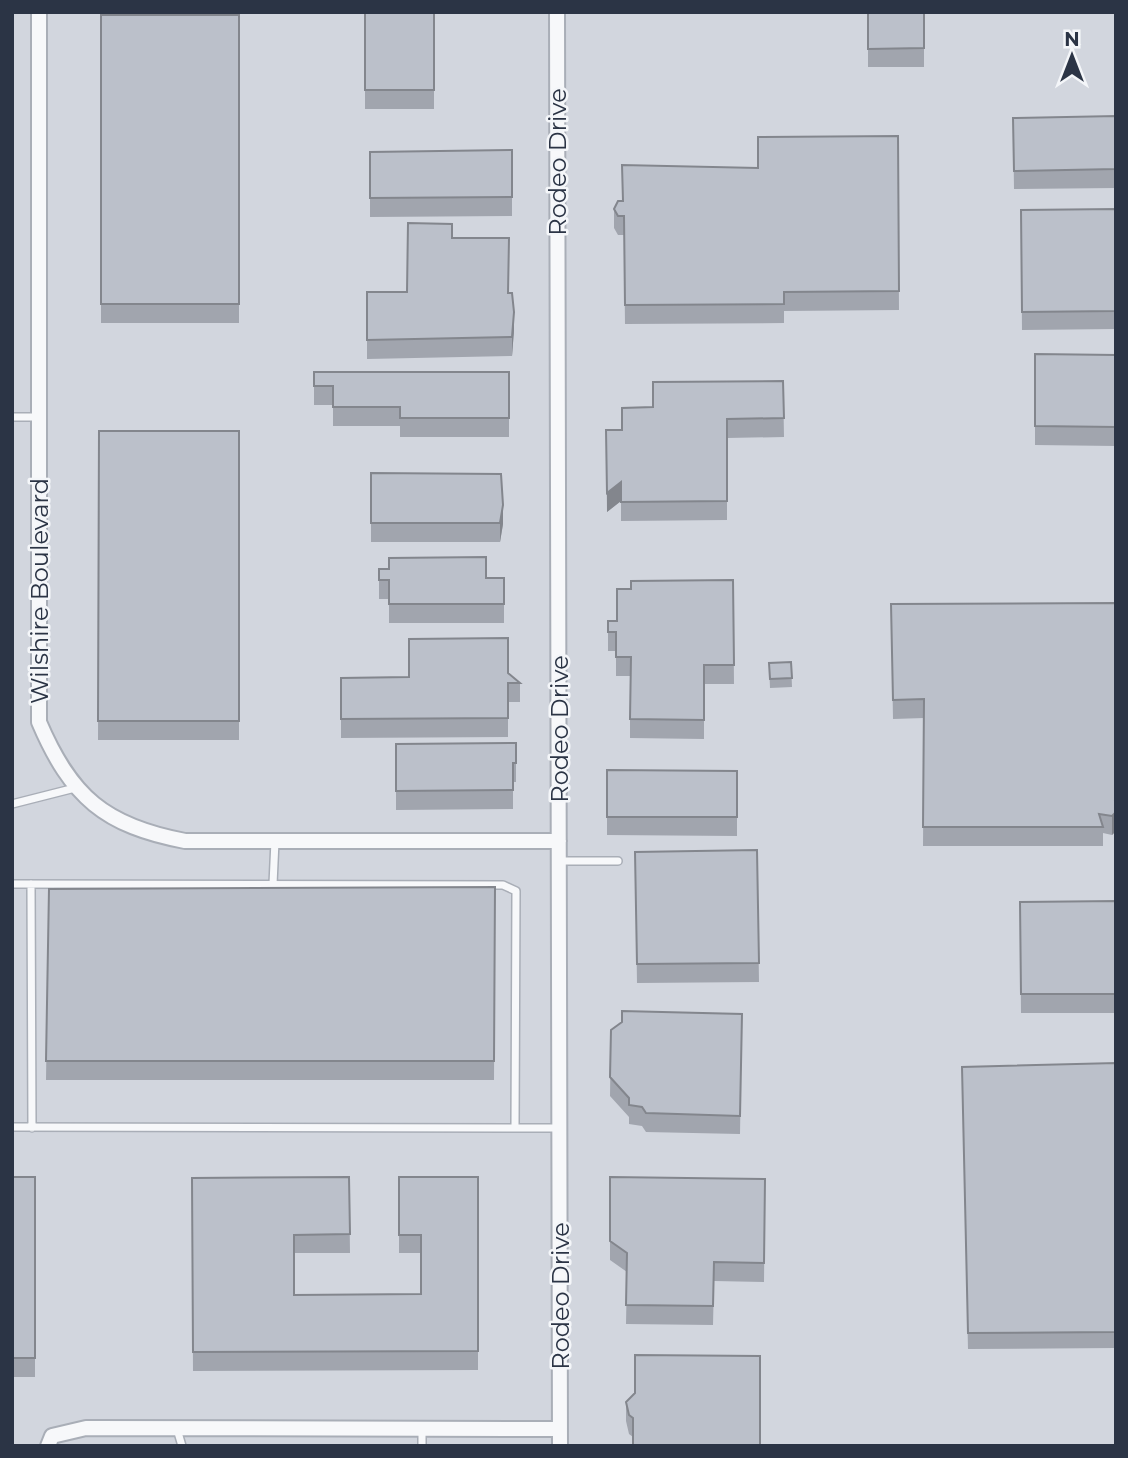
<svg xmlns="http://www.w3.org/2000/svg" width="1128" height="1458" viewBox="0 0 1128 1458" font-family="Montserrat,sans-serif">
	<rect width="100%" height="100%" fill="#e4e7ec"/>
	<path fill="#d2d6de" d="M12,12H1116V1446H12Z"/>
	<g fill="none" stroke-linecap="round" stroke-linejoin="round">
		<g stroke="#a9aeb7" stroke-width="10">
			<path id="lane" d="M12,417H39
				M12,804L75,788
				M559,861H618
				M12,884L503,885L516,891L515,1128
				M31,884L32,1128
				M273,884L275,841
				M12,1127L559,1128
				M177,1429L182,1446
				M422,1429V1446"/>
		</g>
		<g stroke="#a9aeb7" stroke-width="18">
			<path id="street" d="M39,12V722C71,797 105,826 185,841H559
				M557,12L560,1446
				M48,1446L52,1436L86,1428L560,1429"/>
		</g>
		<use href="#lane" stroke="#f7f8fa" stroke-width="7"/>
		<use href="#street" stroke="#f7f8fa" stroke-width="14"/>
	</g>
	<path fill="#a1a5ae" d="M365,12H434V109H365Z
		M868,12H924V67H868Z
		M101,15H239V323H101Z
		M1116,116V188L1014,189L1013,118Z
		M898,136L899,310L784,311V323L625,324L624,235H618L614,228V209L622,201L758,168Z
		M512,150V216L370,217V152Z
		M1116,209V329L1022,330L1021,210Z
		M452,238L508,293L514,330L512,356L367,359V292H407Z
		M1035,354L1116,355V446L1035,445Z
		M314,372H509V437H400V426H333V405H314Z
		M783,381L784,437L727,438V520L621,521V501L607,512L606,430H622L653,407Z
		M99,431H239V740H98Z
		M371,473L503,524L500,542H371Z
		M379,569L486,578H504V623H389V599H379Z
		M733,580L734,684H704V739L630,738V676H616V651H608V621H617L631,589Z
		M1116,603V831L1112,835L1103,833V846H923L924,718L893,719L891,604Z
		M791,662L792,687L770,688L769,663Z
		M508,673L520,683V702H508V737L341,738V678L409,677Z
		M516,743V782H513V809L396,810V744Z
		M607,770L737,771V836L607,835Z
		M757,850L759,982L637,983L635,852Z
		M495,887L494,1080H46L49,889Z
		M1116,901V1013H1021L1020,902Z
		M742,1014L740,1134L646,1132L642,1126L629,1124V1117L610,1096L611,1030Z
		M1116,1063L1115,1348L968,1349L962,1067Z
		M12,1177H35V1377H12Z
		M349,1177L350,1253H294V1295L421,1294V1253H399V1177H478V1370L193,1371L192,1178Z
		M610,1177L765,1179L764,1282L714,1281L713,1325L626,1324L627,1272L610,1260Z
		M635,1393L633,1437L629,1434L626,1421V1402Z"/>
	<path fill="#83868d" d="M514,312V330L512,356V337Z
		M621,482V501L607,512V493Z
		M503,505V524L500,542V523Z
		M1116,812V831L1112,835V816Z"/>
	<path fill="#bbc0ca" stroke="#83868d" stroke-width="2" d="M365,12H434V90H365Z
		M868,12H924V48L868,49Z
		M101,15H239V304H101Z
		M1116,116V169L1014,171L1013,118Z
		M898,136L899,291L784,292V304L625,305L624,216H618L614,209L618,201H623L622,165L758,168V137Z
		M512,150V197L370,198V152Z
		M1116,209V311L1022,312L1021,210Z
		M408,223L452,224V238H509L508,293H512L514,312L512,337L367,340V292H407Z
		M1035,354L1116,355V427L1035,426Z
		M314,372H509V418H400V407H333V386H314Z
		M783,381L784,418L727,419V501L621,502V482L607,493L606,430H622V408L653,407V382Z
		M99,431H239V721H98Z
		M371,473L501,474L503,505L500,523H371Z
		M486,557V578H504V604H389V580H379V569H389V558Z
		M733,580L734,665H704V720L630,719L631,657H616V632H608V621H617V589H631V581Z
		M1116,603V801H1115L1116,812L1112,816L1099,814L1103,827H923L924,699L893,700L891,604Z
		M508,638V673L520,683H508V718L341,719V678L409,677V639Z
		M791,662L792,678L770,679L769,663Z
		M516,743V763H513V790L396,791V744Z
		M607,770L737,771V817H607Z
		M757,850L759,963L637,964L635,852Z
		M495,887L494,1061H46L49,889Z
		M1116,901V994H1021L1020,902Z
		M622,1011L742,1014L740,1116L646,1113L642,1107L629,1105V1098L610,1077L611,1030L622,1022Z
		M1116,1063L1115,1332L968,1333L962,1067Z
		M12,1177H35V1358H12Z
		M349,1177L350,1234L294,1235V1295L421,1294V1235H399V1177H478V1351L193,1352L192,1178Z
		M610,1177L765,1179L764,1263L714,1262L713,1306L626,1305L627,1253L610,1241Z
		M635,1355L760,1356V1446H633V1418L629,1415L626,1402L635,1393Z"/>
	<g text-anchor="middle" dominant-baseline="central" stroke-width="5" stroke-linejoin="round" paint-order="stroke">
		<g font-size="24" fill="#2b3445" stroke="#f4f6f9">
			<text transform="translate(557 162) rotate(-90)">Rodeo Drive</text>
			<text transform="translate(39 591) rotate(-90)">Wilshire Boulevard</text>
			<text transform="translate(559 729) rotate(-90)">Rodeo Drive</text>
			<text transform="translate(560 1296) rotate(-90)">Rodeo Drive</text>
		</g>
	</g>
	<rect width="1128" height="1458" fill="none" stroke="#2b3445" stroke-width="28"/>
	<g transform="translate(1072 56)" stroke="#f4f6f9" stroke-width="5" paint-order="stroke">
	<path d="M0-5L12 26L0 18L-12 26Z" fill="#2b3445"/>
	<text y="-10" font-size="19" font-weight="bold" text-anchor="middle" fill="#2b3445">N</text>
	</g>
</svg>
